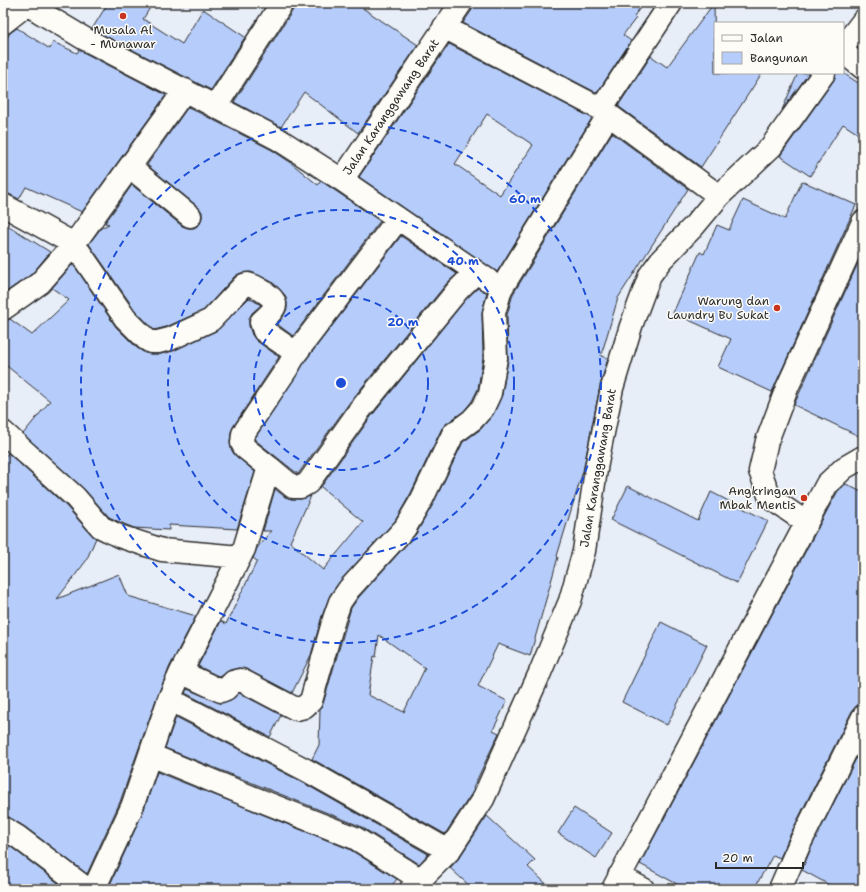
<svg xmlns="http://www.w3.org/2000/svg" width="866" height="892" viewBox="0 0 866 892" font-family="'Shantell Sans',sans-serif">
	<rect width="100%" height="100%" fill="#e8eef8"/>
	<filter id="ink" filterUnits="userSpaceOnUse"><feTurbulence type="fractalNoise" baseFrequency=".025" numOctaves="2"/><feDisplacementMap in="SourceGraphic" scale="8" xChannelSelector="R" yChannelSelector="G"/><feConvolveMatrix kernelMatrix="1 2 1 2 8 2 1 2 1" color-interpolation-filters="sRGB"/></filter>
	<g filter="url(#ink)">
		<path fill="#b6cdfc" stroke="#2b2b2b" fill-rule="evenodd" d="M108,3H153L143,19L182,44L203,9L245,37L211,90L92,29Z
			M294,3H355L418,45L358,133L304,92L281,127L234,102L293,10Z
			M473,3H644L634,16L636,18L623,35L631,41L597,93L463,23L472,10Z
			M714,3L715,73H762L701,167L618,106L651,56L667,67Z
			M17,28L50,49L53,42L77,53L79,50L166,95L82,212L26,187L19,199L9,194L3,193V44L10,33Z
			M449,44L592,118L497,272L359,177ZM487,114L533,145L500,195L455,164Z
			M798,73H809L782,110Z
			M836,73H843L863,86V137L843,124L810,176L780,156L834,80Z
			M188,107L272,150L290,162L318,185L321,181L380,221L293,336L277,324L283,317L287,309V303L285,295L272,282L251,272L241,273L235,276L204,310L166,327L154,330L135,310L89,244L101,228L109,224L105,223L132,185L182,226L188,228H194L200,224L202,218V212L198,207L147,165Z
			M612,133L688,189L618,298L601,356L608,358L600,386L583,471L557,556L558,557L530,656L498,644L478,686L507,701L493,730L499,733L473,788L474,789L472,793L445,834L312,759L319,745L320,710L323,704L351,608L359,597L416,534L433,504L463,442L481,429L494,413L502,395L508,360L507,315L513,294ZM379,635L425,668L404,712L368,695L374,656L376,657Z
			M802,181L856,205L772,392L718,367L731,339L673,313L700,252L704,254L717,225L729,230L743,200L785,219Z
			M3,219L6,221L4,223L50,252L32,274L3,294Z
			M401,236L457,274L447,283L350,402L298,474L255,440V438L306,360Z
			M863,252V438L794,405Z
			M72,265L75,267L116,327L137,348L145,353L151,354H161L173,351L216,331L249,298L261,305L252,313L249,319V326L252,335L257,341L279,357L233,427L231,432L230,442L231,449L234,454L255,472L237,529L169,525V530L134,528L124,524L109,517L83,488L23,434L50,401L3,363V321L10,319L32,335L69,300L52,288Z
			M478,288L487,292L482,313L483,357L478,389L472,401L464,411L446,424L442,428L411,493L395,521L340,581L330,595L322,616L311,655L292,693L246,669L238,668L230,670L220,677L198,666L221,621L226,624L257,561L253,558L257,548L271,531H263L275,489L285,497L292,499H301L311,496L290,542L323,570L363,522L321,487L370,418L466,299Z
			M8,453L66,506L92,535L96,538L86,561L57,599L119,574L128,596L196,616L170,666L158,694L120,802L87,874L25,827L9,817L3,816V459Z
			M846,484L863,493V705L856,706L852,711L789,837L780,858L773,855L754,889H686L640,864L830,505L838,491Z
			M628,486L698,521L711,492L768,521L737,583L611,520Z
			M661,622L707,645L667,725L622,702Z
			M187,689L220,703L231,700L239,693L281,715L270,737L185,693Z
			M176,717L300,781L428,854L419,864L360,826L165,748Z
			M863,745V875L856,889H837L802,870L811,848Z
			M157,772L349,849L397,879L389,889H108L143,812Z
			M574,808L612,833L596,858L558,833Z
			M487,816L535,860L528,867L552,889H473L450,868L459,858Z
			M3,843L11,847L66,889H3Z"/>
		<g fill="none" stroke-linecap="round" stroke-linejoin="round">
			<g stroke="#2b2b2b" stroke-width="25">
				<path id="minor" d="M25,3L85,39L278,139L342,180L461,3
					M3,23L26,5
					M444,27L601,109L719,196
					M843,47L863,21
					M843,52L863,68
					M216,106L282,3
					M601,109L671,3
					M130,167L190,216
					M342,180L488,280
					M3,205L74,244L125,318L146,339L151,342H158L170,339L211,320L244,285L248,284C254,285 276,297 275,305C274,311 265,318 261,322L264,331L296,353L288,367L243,434L242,443L245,448L269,467L244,549L181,672L169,699L132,807L94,889
					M3,309L40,283L74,244L185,90
					M296,353L398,219
					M3,432L75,497L101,527L119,536L162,550L240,557
					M269,467L293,487H301L308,483L360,410L457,291L476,272
					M807,523L770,498L760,471L767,441L787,388L863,222
					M181,672L221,691L226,689L233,682L241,680L296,709L304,707L311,701L334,619L340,602L349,589L405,528L422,499L453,434L472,420L483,408L490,393L496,358L494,313L501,289L609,114
					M169,699L306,770L449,851
					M150,755L249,796L355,838L421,880
					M3,828L18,837L87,889
					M619,876L643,889
					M411,889L449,851L483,799L539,675L570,601L584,551L597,463L612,388L631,326L650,275L661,260L694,226L719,196L771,147L824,73
					M613,889L827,484L844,468L863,457
					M780,889L800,843L863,717"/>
			</g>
			<use href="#minor" stroke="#fdfcf7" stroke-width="22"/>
		</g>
	</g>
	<g fill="none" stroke="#1d4ed8" stroke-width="2" stroke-dasharray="7 5">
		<circle cx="341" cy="383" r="87"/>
		<circle cx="341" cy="383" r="173"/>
		<circle cx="341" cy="383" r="260"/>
	</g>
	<g fill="#c8321e" stroke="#fdfcf7" stroke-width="1.5">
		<circle cx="123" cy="16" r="4"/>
		<circle cx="777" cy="308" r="4"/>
		<circle cx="804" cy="498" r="4"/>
	</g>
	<g text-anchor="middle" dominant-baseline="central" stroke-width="3" stroke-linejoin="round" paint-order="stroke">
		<g font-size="12" fill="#2b2b2b" stroke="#fdfcf7" text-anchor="end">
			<text x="123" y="30" text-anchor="middle">Musala Al<tspan x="123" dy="14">- Munawar</tspan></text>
			<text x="769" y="301">Warung dan<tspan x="769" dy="14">Laundry Bu Sukat</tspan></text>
			<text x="796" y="491">Angkringan<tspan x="796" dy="14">Mbak Mentis</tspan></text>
		</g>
		<g font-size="12" fill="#2b2b2b" stroke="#fdfcf7">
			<text transform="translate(391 107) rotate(-56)">Jalan Karanggawang Barat</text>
			<text transform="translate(598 468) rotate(-80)">Jalan Karanggawang Barat</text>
		</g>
	</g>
	<circle cx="341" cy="383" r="6" fill="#1d4ed8" stroke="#fdfcf7" stroke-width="2"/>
	<g font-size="12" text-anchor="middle" font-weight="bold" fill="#1d4ed8" stroke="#fdfcf7" stroke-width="3" stroke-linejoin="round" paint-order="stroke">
		<text x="525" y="203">60 m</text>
		<text x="463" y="265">40 m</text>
		<text x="403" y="326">20 m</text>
	</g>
	<rect width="866" height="892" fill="none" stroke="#fdfcf7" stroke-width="16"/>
	<rect x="8" y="8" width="850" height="876" fill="none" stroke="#2b2b2b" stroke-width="1.5" filter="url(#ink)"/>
	<rect x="714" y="22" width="130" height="52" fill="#fdfcf7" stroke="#a9a8a5"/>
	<rect x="722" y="35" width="20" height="6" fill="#fdfcf7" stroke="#a9a8a5"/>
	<text x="750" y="42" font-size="12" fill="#2b2b2b">Jalan</text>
	<rect x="722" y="52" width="20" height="12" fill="#b6cdfc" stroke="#a9a8a5"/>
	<text x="750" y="62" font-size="12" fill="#2b2b2b">Bangunan</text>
	<path d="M716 862v6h87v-6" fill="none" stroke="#2b2b2b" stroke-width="2"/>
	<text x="722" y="862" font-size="12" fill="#2b2b2b" stroke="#fdfcf7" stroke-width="3" paint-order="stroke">20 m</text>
</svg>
